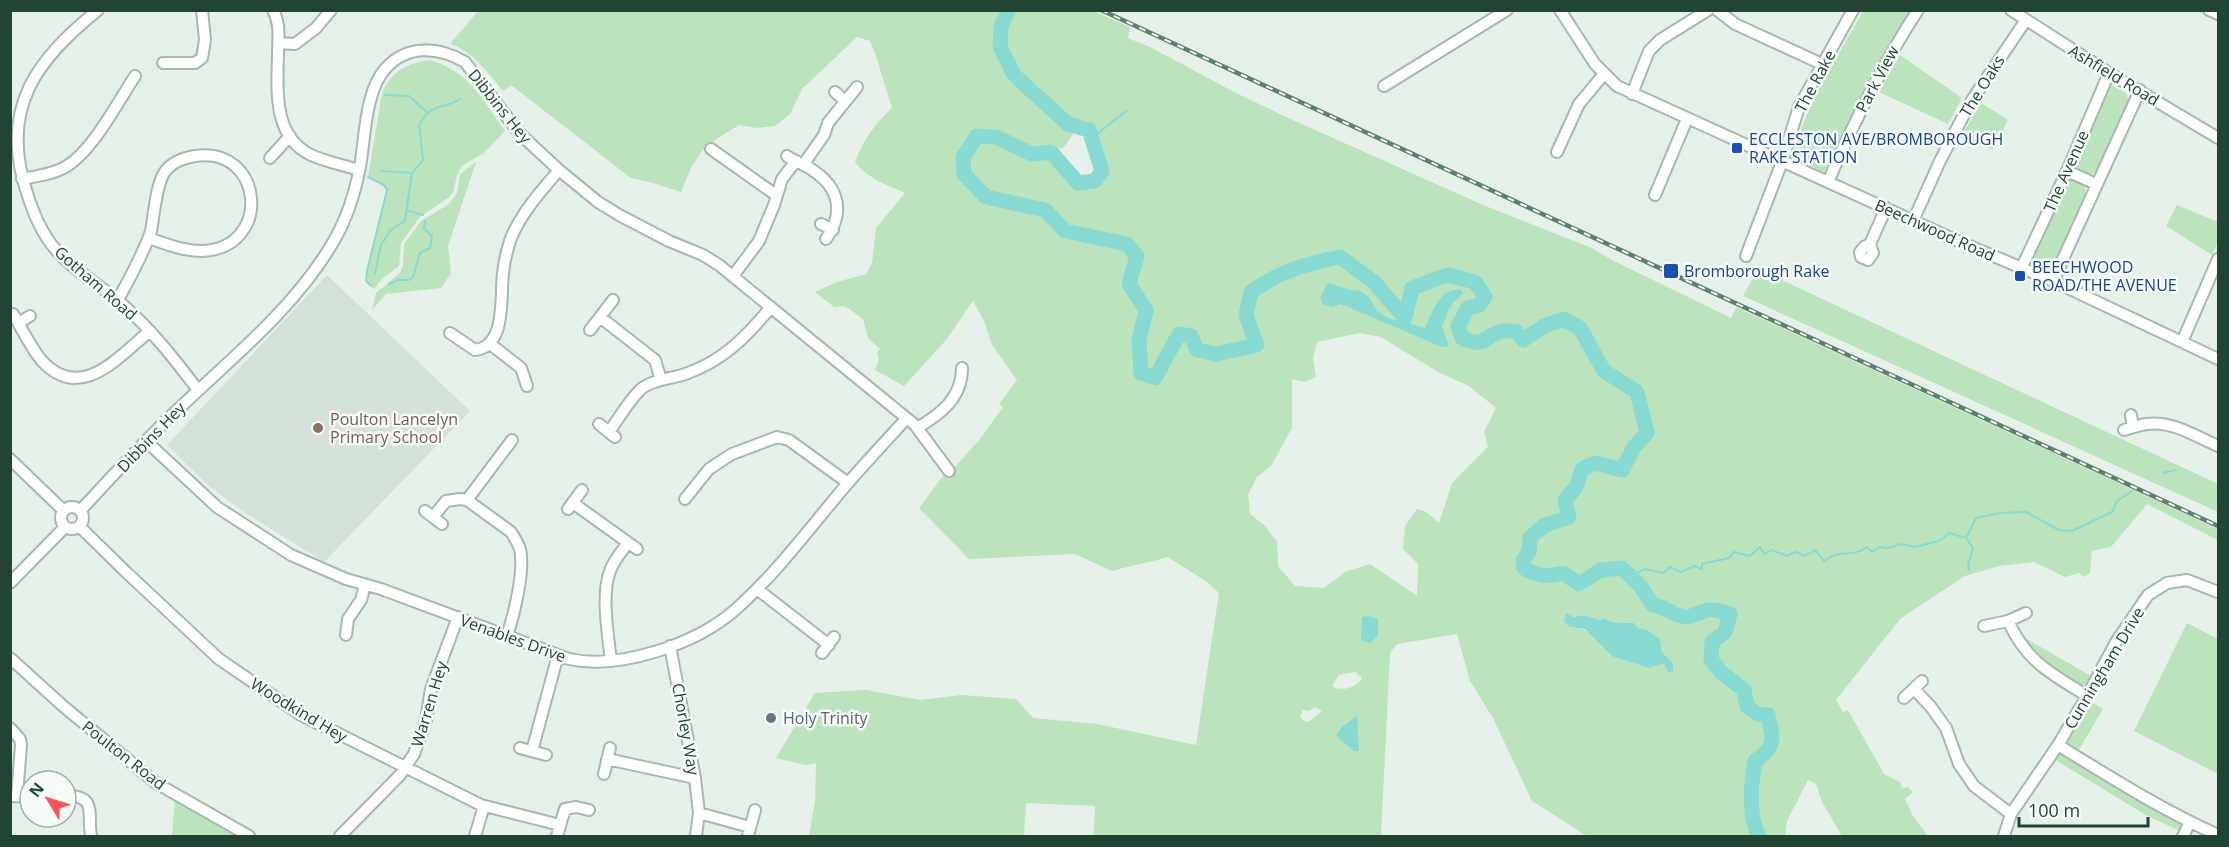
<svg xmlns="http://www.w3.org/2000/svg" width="2229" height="847" viewBox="0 0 2229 847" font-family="'Open Sans',sans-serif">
	<rect width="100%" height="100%" fill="#e5f0e8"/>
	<path fill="#d3e1d6" d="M327,275L470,411L324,562L241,510L210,487L167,445Z"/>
	<path fill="#bbe3bc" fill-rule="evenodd" d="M478,11H1093L1130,27L1128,38L1152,48L1234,92L1286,117L1483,205L1592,248L1612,260L1731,318L1736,307L2218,529V540L2147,504L2111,547L2092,551L2090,573L2084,577L2079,573L2065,577L2034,562L1999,566L1965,576L1900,619L1836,700L1843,712L1848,710L1884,774L1900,782L1902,788L1908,787L1913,792L1905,799L1913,816L1928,836H1842L1822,802L1816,784L1808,780L1787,821L1785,836H1587L1532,801L1493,718L1470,681L1457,634L1397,644L1390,653L1381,836H1094L1095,806L1026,803L1024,836H809L815,802L816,763L806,765L776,758L815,693L866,690L920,700L961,695L1016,699L1033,718L1097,724L1196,745L1219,593L1207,582L1168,557C1149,563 1131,565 1112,571L1075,554L969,559L919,508L943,476L954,468L980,439L1003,407L999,404L1017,380L992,345L984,321L973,301L946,340L904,386L875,370L879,359L877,352L880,349L868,338L863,319L845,306L834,307L815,292L837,282L866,274L872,263L876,228L905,193C886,184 869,180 855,162C863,141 875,123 892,108L876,56L870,41L857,37L802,89L790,114L775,126L757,128L739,125L718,138L702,151L692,166L681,192L653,183L631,178L511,85L503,91C489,74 472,50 450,44ZM1078,127L1089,130L1102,171L1095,181L1078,182L1052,152L1064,147ZM1359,333L1381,337L1438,372L1469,386L1496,408L1484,432L1488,447L1452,483L1439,523L1426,512L1417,509L1405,526L1403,549L1418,564L1417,596L1370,564L1345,572L1324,588L1295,586L1278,566L1277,541L1264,525L1250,514L1248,495L1257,477L1271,466L1292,428V379L1305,382L1316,377L1313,358L1317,342ZM1566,613L1574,617L1584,615L1600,620L1603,618L1612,622L1634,623L1638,628L1660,639L1662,652L1673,663L1605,649C1594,634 1589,629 1570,627ZM1355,672L1362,678C1357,688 1341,692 1332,686L1339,675ZM1315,707L1322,711L1308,722L1304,721L1300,717L1302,710L1309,711Z
		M1863,11H1913L1885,52L1824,172L1798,160L1792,151L1813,100Z
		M1900,55L1962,98L1948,124L1879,92Z
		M430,60C471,73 482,99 505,131L484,153L463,165L457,175L453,193L448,198L420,217L401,243L399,266L383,278L374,289L366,281L370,256L387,190L384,185L368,177L382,94C391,71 408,63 430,60Z
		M2111,85L2127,94L2128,101L2097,171L2088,176L2076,172L2074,167L2107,87Z
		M1981,103L2008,120L1993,150L1962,135Z
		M476,162L448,246L451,273L441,288L386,294L372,310L376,293L400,273L403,265L404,244L421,221L449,204L457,193L460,174Z
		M2073,179L2084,185L2086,195L2054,267L2051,269L2030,260L2064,183Z
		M2177,205L2218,222V243L2212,255L2166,226Z
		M1758,269L2218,484V512L1743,296Z
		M2187,623L2218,639V774L2134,731Z
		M2020,635L2091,676L2086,684L2077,686L2032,656Z
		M2090,701L2103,709L2078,751L2065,743Z
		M2063,753L2179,820L2182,826V832L2146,815L2052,758Z
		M175,801L235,836H172Z"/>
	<path fill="#87dbd3" d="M1328,283L1351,290L1361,291L1369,297L1377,311L1388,318L1425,328C1433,312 1439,287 1461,290L1463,293L1450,306L1442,327L1449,346L1442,347L1341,304L1331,307L1323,304L1320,298Z
		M1566,613L1574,617L1584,615L1600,620L1603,618L1612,622L1634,623L1638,628L1647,630L1660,639L1662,652L1673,663V671L1668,673L1664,663L1649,668L1612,656L1585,629L1570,627L1564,621Z
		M1369,616L1378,619V635L1371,643L1361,640L1362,617Z
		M1357,716L1359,751H1354L1336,736L1341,728Z"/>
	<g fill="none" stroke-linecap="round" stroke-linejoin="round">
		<path stroke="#87dbd3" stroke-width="2" d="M385,95L409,96L428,113
			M1092,138L1126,111
			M381,171L412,173
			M368,177L384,185L387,190L367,271L366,281L371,286
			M406,210L423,215
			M375,274L381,244C386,240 386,237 389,232C393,226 400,226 405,220L412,173L423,160L419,125C421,122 424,116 428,113C437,105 450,106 460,99
			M389,284L398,280H409L413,277L420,253L430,248L432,236L424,229L425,221
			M2163,473L2176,470
			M1966,538L1973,548L1968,565L1969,570
			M1631,577L1644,569L1664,573L1670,567L1681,572L1695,566L1702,569V564L1729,558L1734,552L1750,556L1760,547L1764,554L1771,550L1787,556L1796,552L1805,556L1815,550L1824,561C1841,548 1850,559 1867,547L1872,552L1880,547L1888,548L1901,544L1915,547L1939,541L1949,533L1966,538L1976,518L2000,513L2026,512L2059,530L2072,531L2112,512L2117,501L2132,491"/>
		<path stroke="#87dbd3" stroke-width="15" d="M1009,10L1001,26L1000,46L1014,75L1068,124L1089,130L1102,171L1095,181L1078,183L1051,152L1032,154L996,137L977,136L963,157L964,174L986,197L1045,210L1065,231L1127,244L1137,256L1129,284L1146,310L1139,341L1141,373L1155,378L1179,334L1191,336L1197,350L1216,354L1257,345L1246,315L1251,292C1280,271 1305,264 1340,257L1374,282L1405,318L1412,288L1448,275L1475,282L1485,297L1479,305L1468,308L1458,326L1463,339C1485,345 1477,343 1496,333C1501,330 1510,331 1516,331L1523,340L1544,326L1563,319L1580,328L1604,371L1637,392L1647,433L1634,447L1622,470L1596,463L1582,469L1576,487L1565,500L1569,517L1543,526L1530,538L1529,552L1523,560L1524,568C1539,577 1547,577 1563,573L1579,584L1601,570L1622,568L1641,587L1653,605C1666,606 1674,617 1688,617C1693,616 1697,613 1702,612C1712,608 1720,611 1730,614L1725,632L1712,642L1711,659L1721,672L1744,690L1747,706L1758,714L1768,715C1773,739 1777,746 1755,761C1751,782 1748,817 1759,836"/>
		<g stroke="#a6b9ae" stroke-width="14">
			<path id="minor" d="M98,10C36,60 0,108 26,190C33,212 41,233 56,250C75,272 102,286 123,305C152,330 175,360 198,390
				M273,10C281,25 278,40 278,56C277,90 273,137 311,155C326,162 344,165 359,170
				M1560,10L1595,64L1617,86L1960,242L2053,281L2218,359
				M1717,10L1735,24L1824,65
				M2011,10L2109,73L2218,138
				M2209,10L2218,14
				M278,43L295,44L316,28L331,10
				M163,63H195L202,58L205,40L202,10
				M1384,86L1507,10
				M835,92L845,101
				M1632,94L1649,51L1660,40L1708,10
				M711,149L776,195
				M1557,152L1579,104L1604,74
				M787,156C792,160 798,162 804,165C836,182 848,208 826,239
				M270,158L290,136
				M803,165L824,135L828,123L857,87
				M2067,171L2096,184
				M22,179C37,176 54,174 67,166C93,150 118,102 135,76
				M1828,182C1854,122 1882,65 1918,10
				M1655,195L1687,119
				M1913,221L1940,161L1970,103L2026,20
				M821,224L833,230
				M1870,244L1864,247L1860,252L1861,257L1868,260L1873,253L1870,244L1886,208
				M1746,256L1782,162L1799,107L1853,10
				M2022,267L2067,171L2109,73
				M733,276L759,241L774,205L782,179L795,162
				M2053,281L2140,90
				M118,300C130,277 143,255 151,231C154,215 156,186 164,173C171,162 183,158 195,156C263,145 274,248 202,251C184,251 165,244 149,238
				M13,314C22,329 31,348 42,361C81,403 118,357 150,331
				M600,317L655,360L661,380
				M18,323L30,316
				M590,330L613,300
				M450,333L475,350C507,347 500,295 503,274C504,261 507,250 511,238C522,212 541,191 559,170
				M2182,342L2218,259
				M489,343L521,368L527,386
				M2131,415L2133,427
				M599,424L615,437
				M917,428C941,414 962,398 962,368
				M2124,430C2131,428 2139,425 2147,424C2171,420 2197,437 2218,446
				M609,432C619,418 628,402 640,390C652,379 673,379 688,373C724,360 747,336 771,307
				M146,441L217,507L291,555L346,579L381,589L569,659C620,670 696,644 735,610C778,572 811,526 848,483C867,461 887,440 906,419
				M10,459L64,511
				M685,499L709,469L732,454L777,437L789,440L848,483
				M467,500L512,440
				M573,503L637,549
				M61 518a11 11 0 1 1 22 0a11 11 0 1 1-22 0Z
				M568,509L582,490
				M80,511C115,473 150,435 188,400C239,352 296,305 332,244C346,221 355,193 360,167C365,139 365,90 386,68C408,44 439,47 465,62L520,134L559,170L598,202L619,215L669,241L703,255L719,265L915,425L949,471
				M425,511L442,524
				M433,517L446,501L460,499L467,500L511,532C514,537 518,543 520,549C525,571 514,615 507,636
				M80,527L126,572L219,659L301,715L481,805L560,825
				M10,583L65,527
				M757,589L829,645
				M2008,621C2028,663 2049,672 2087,696
				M1984,626L2008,621L2026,613
				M346,635L348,619L361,600L365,585
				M670,646L695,778L699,813L696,836
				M822,653L834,637
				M10,658L63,706L156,783L249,836
				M611,661C608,635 601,594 610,571C614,560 621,552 628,543
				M1914,689L1931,707L1946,728L1959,764L1974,786L2011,814
				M1904,698L1922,681
				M10,728L20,739L21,745L17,796
				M2058,745C2110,777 2162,810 2218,835
				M520,748L546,755
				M532,751L558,655
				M607,759L695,778
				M604,774L610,748
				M10,796L30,797
				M66,796C98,795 87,815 91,836
				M699,813L750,827
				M340,836L400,775L414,754L426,720L431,689L458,617
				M475,836L484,806
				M557,836L565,809L576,807L589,810
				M748,836L755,810
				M2004,836L2011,814L2058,745L2087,696L2116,642L2148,595L2167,583L2187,580L2218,592
				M2183,836L2190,822"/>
		</g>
		<use href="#minor" stroke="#fff" stroke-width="10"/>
		<g stroke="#5c806d" stroke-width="4.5">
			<path id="rail" d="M1101,10L2218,526"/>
		</g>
		<use href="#rail" stroke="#f6fbf7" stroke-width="2" stroke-dasharray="7" stroke-linecap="butt"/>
	</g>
	<g fill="#1a4fb4" stroke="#f6fbf7" stroke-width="2">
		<rect x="1731" y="142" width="12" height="12" rx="3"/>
		<rect x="1663" y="263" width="16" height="16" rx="3"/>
		<rect x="2014" y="270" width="12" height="12" rx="3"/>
	</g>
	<circle fill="#8d6e63" stroke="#f6fbf7" stroke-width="2" cx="318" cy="428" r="6"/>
	<circle fill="#6b7280" stroke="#f6fbf7" stroke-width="2" cx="771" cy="718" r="6"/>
	<g text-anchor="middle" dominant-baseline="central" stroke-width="5" stroke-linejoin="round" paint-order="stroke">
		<g font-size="16" fill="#214532" stroke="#f6fbf7">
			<text transform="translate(2114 75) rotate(31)">Ashfield Road</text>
			<text transform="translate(1877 79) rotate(-62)">Park View</text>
			<text transform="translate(1815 81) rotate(-62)">The Rake</text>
			<text transform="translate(1982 86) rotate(-58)">The Oaks</text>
			<text transform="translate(500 106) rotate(51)">Dibbins Hey</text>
			<text transform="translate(2066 171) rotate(-66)">The Avenue</text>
			<text transform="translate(1935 230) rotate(24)">Beechwood Road</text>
			<text transform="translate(96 283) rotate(41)">Gotham Road</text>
			<text transform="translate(151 437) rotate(-46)">Dibbins Hey</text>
			<text transform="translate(513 638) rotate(20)">Venables Drive</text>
			<text transform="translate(2104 668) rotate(-59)">Cunningham Drive</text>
			<text transform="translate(429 704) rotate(-73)">Warren Hey</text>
			<text transform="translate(299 710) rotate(31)">Woodkind Hey</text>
			<text transform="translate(686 729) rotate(80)">Chorley Way</text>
			<text transform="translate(124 755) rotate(38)">Poulton Road</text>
		</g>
		<g font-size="16" fill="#164399" stroke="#f6fbf7" text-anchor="start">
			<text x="1749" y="139">ECCLESTON AVE/BROMBOROUGH<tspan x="1749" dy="18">RAKE STATION</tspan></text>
			<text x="2032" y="267">BEECHWOOD<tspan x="2032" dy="18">ROAD/THE AVENUE</tspan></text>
			<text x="1684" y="271">Bromborough Rake</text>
		</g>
		<g font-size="16" fill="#785e54" stroke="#f6fbf7" text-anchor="start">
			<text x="330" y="419">Poulton Lancelyn<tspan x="330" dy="18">Primary School</tspan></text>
		</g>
		<g font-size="16" fill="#5b616d" stroke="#f6fbf7" text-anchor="start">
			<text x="783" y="718">Holy Trinity</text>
		</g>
	</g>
	<rect width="2229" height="847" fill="none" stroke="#214532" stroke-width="24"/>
	<g transform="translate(48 799) rotate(308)"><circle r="28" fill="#f6fbf7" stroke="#a1b2a8" stroke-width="1.5"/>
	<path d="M0-4.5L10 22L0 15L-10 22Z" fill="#ff5355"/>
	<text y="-9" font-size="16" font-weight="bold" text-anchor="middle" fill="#214532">N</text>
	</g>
	<path d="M2019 817v9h129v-9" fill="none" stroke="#214532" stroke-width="3"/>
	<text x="2028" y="817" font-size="18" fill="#214532" stroke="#f6fbf7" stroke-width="4.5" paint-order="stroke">100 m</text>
</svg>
